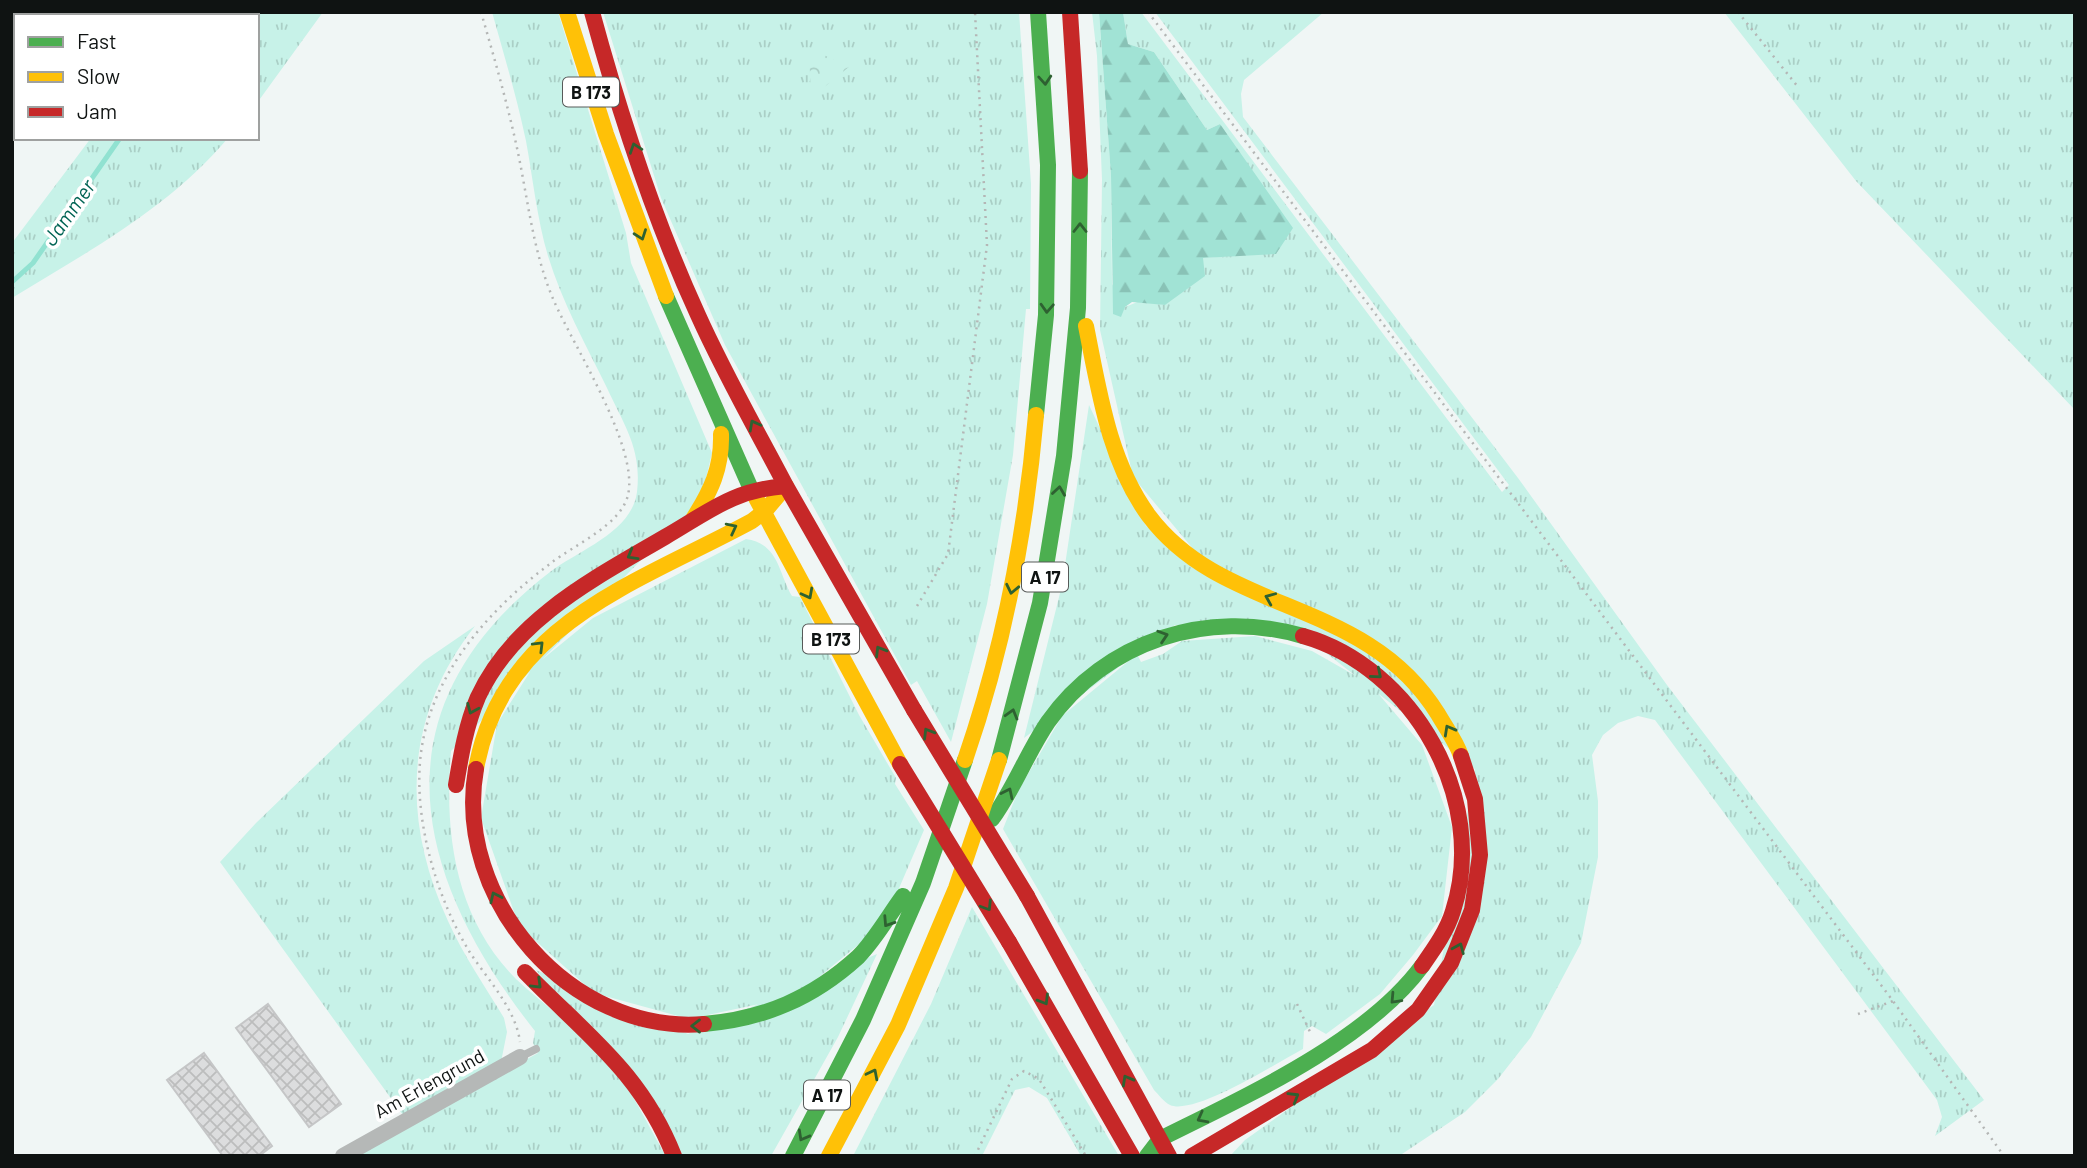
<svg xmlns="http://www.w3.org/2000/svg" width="2087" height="1168" viewBox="0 0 2087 1168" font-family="Barlow,sans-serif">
	<defs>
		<pattern id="grass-tufts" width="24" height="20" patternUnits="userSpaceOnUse" patternTransform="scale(1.75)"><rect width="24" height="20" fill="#c7f2e8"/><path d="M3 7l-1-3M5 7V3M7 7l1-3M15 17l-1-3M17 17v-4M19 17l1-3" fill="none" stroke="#aacfc6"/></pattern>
		<pattern id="forest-firs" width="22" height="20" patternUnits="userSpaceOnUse" patternTransform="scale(1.75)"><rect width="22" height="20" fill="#a1e3d5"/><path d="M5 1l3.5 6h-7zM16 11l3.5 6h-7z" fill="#89c2b6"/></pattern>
		<pattern id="park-crowns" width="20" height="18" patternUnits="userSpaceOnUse" patternTransform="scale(1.75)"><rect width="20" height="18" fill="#c7f2e8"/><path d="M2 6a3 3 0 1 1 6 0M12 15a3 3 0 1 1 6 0" fill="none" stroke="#aacfc6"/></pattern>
		<pattern id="building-cross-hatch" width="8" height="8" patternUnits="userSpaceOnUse" patternTransform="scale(1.75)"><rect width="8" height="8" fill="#dcddde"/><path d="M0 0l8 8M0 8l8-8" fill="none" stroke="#bcbdbd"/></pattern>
	</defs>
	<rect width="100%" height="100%" fill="#f0f6f5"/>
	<path fill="url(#grass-tufts)" d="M182,12H323L257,103V16H179Z
		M492,12H558L626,233L631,263L712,453L701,500L451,751C444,834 455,917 516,979C545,1007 582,1030 608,1060C630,1086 648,1126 666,1156H354L538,1053L533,1043L535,1031C411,874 373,708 550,572C579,550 632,532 637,492C642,449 624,425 607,388C586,345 562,302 548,256C537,219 533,179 526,141C517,98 504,55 492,12Z
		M603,12H1019L1031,184L1030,309H1026L1013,455L987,604L951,742L917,681L911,685L725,345L661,198Z
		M1092,12H1099L1111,176L1112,284L1125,307L1140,301L1165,305L1202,258L1276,253L1220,124L1207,130L1154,52L1128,44L1123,12H1141L1502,492L1509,485L1155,12H1324L1244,80L1241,94L1243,117L1518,478L1667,685L1984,1100L1935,1136L1942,1117L1937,1100L1655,720L1638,716L1618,723L1603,735L1592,755L1598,801V857L1581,943L1531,1037L1498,1079L1465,1112L1399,1156H1230L1245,1140L1434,1005L1475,769L1194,550L1133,477L1100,330L1102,180L1097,56Z
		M1724,12H2075V410L1856,181Z
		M91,138H228C169,208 89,251 12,298V243Z
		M1089,405L1146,526L1307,624L1175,625L1024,738L1062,585Z
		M746,539C779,544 778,572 792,596L800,597L859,715L896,778L895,784L924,830L897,893L875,931L796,996L689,1019L594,993L519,926L481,818L497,724L533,667L593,618Z
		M475,626C404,716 401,819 448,921C463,955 485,986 504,1018L507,1032L501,1062L403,1115L220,862L256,823L424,661Z
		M1255,636L1312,651L1370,684L1422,745L1452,827L1442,916L1413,955L1380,994L1326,1034L1312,1026L1304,1031L1303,1049C1278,1062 1195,1116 1170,1105C1164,1102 1158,1094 1154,1090L1003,829L1018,791L1062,716L1137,654L1141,662L1163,654L1182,641Z
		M972,907L1119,1156H1081L1047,1098L1029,1087L1015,1090L982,1156H853L931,1004Z
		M877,954L838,1037L771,1156H681L536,970L688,1034Z"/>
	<path fill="url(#forest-firs)" d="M1099,12H1123L1128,44L1154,52L1207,130L1220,124L1293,228L1276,254L1203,258L1205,276L1165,305L1132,302L1125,307L1121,317L1113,314L1111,176Z"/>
	<path fill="url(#park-crowns)" d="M809,49L850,66L811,98Z"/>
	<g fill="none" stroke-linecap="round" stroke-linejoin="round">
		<path stroke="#91e2d1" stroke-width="5" d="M212,16L214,12
			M12,282L33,263L120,138"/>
	</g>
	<path fill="url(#building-cross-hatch)" stroke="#c5c6c7" stroke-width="2" d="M268,1004L341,1104L309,1127L236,1028Z
		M204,1053L272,1146L259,1156H223L167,1080Z"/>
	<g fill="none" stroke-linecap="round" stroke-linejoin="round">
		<path stroke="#b4b6b5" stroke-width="2.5" stroke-dasharray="2 5" stroke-linecap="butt" d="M481,12C494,57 507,102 517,148C528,199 533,253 554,301C574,347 639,447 628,495C621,525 574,545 551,563C487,611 427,678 420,762C415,824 437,898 469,951C487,979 516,1009 520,1042
			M1148,12L1893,1001L2004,1156
			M1738,12L1798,87
			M917,606L948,554L987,245L975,12
			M1297,1004L1311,1034
			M1858,1014L1893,1001
			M975,1156L1012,1079L1024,1071L1039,1079L1086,1156"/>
		<path stroke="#b5b8b7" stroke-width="8" d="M520,1057L536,1049"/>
		<path stroke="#b5b8b7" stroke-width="16" d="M343,1156L520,1057"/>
		<path stroke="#4caf50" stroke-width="16" d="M666,296L751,489
			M1036,415L1046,315L1048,165L1038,12
			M999,760L1040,603L1064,456L1078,308L1080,171
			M992,819C1014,789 1027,753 1048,722C1105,641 1208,608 1303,636
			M704,1024C764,1019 813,998 858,957C875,940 889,915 903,896
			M793,1156L863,1020L923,883L965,760
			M1147,1156L1160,1139C1244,1097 1366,1042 1422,966"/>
		<path stroke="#ffc107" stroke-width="16" d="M567,12L606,134L666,296
			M1086,326C1099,391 1109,462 1149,516C1224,616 1366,597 1438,714C1446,728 1456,741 1461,756
			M756,498L900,764
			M693,519C711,491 722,468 721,434
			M965,760C1003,650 1026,530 1036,415
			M476,769C502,623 638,583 752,521L765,511L786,486
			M829,1156L898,1025L956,888L999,760"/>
		<path stroke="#c62828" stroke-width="16" d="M592,12C620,115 653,217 698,315C724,373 756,429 786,486
			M1070,12L1080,171
			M786,486L914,710
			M1303,636C1413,667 1489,800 1453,911C1447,931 1434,949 1422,966
			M476,769C453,899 571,1035 704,1024
			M456,785C461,755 466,725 478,697C514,619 595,578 665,537C710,511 733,490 786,486
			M1027,896L1169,1156
			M1009,942L1132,1156
			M525,972C585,1034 641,1072 674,1156
			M1192,1156L1372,1050L1418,1010L1451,963L1472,910L1480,855L1475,799L1461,756"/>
		<path stroke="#c62828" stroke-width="16" d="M914,710L1027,896
			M900,764L1009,942"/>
	</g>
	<defs><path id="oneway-chevron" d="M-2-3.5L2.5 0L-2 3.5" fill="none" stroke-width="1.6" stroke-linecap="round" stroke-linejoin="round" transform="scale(1.75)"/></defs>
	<g stroke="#2e6131">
		<use href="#oneway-chevron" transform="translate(1045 80) rotate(86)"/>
		<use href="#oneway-chevron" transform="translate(635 148) rotate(-109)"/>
		<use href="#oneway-chevron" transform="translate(1080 228) rotate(-90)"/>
		<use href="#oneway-chevron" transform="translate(641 235) rotate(70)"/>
		<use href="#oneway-chevron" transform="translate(1047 308) rotate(93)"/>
		<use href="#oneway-chevron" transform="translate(754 425) rotate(-118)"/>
		<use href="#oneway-chevron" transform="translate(1059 491) rotate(-82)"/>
		<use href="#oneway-chevron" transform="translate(732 528) rotate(-27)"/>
		<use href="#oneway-chevron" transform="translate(632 555) rotate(150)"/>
		<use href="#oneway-chevron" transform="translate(1012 589) rotate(102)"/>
		<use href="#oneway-chevron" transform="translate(808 594) rotate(62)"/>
		<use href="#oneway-chevron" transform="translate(1270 598) rotate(-157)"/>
		<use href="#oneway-chevron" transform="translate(1163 636) rotate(-18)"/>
		<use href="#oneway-chevron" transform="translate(539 646) rotate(-45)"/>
		<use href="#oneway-chevron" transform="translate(880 651) rotate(-121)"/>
		<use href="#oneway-chevron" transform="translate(1377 674) rotate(40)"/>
		<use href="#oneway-chevron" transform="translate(472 709) rotate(113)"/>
		<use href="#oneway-chevron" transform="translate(1012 714) rotate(-74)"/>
		<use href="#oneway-chevron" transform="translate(1449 730) rotate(-119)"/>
		<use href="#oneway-chevron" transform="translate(928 733) rotate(-121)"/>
		<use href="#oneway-chevron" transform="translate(1008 793) rotate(-64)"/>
		<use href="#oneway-chevron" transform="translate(495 897) rotate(-115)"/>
		<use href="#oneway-chevron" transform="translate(987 906) rotate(58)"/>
		<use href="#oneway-chevron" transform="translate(888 922) rotate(123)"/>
		<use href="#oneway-chevron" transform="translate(1459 948) rotate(-67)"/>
		<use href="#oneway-chevron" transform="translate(537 984) rotate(44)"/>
		<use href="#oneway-chevron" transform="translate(1395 999) rotate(133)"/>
		<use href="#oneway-chevron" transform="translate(1044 1000) rotate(59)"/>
		<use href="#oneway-chevron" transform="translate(696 1026) rotate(-180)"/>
		<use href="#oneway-chevron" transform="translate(873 1074) rotate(-63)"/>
		<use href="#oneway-chevron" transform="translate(1127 1080) rotate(-119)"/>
		<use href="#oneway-chevron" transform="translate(1294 1097) rotate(-31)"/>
		<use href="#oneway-chevron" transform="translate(1202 1118) rotate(152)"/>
		<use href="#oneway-chevron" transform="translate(803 1136) rotate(119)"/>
	</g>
	<g text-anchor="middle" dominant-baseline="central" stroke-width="7" stroke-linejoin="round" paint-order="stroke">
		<g fill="#fff" stroke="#575a59" stroke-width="2">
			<rect x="563" y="77.5" width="56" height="29" rx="5"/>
			<rect x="1022" y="562.5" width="46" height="29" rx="5"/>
			<rect x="803" y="624.5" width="56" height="29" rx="5"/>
			<rect x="804" y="1080.5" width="46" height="29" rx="5"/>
		</g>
		<g font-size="18" font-weight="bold" fill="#0f1312">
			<text x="591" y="92">B 173</text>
			<text x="1045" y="577">A 17</text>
			<text x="831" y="639">B 173</text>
			<text x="827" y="1095">A 17</text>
		</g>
		<g font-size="19" fill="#0f1312" stroke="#fff">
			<text transform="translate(429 1083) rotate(-29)">Am Erlengrund</text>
		</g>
		<g font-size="21" font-style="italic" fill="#006454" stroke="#fff">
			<text transform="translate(68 212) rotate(-55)">Jammer</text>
		</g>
	</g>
	<rect width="2087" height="1168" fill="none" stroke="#0f1312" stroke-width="28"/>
	<rect x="14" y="14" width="245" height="126" fill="#ffffff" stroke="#9fa1a0" stroke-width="2"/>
	<rect x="28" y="37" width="35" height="10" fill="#4caf50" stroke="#9fa1a0" stroke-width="2"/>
	<text x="77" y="49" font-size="21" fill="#0f1312">Fast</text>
	<rect x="28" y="72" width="35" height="10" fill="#ffc107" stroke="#9fa1a0" stroke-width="2"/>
	<text x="77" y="84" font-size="21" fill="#0f1312">Slow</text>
	<rect x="28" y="107" width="35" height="10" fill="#c62828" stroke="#9fa1a0" stroke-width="2"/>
	<text x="77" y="119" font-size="21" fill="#0f1312">Jam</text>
</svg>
